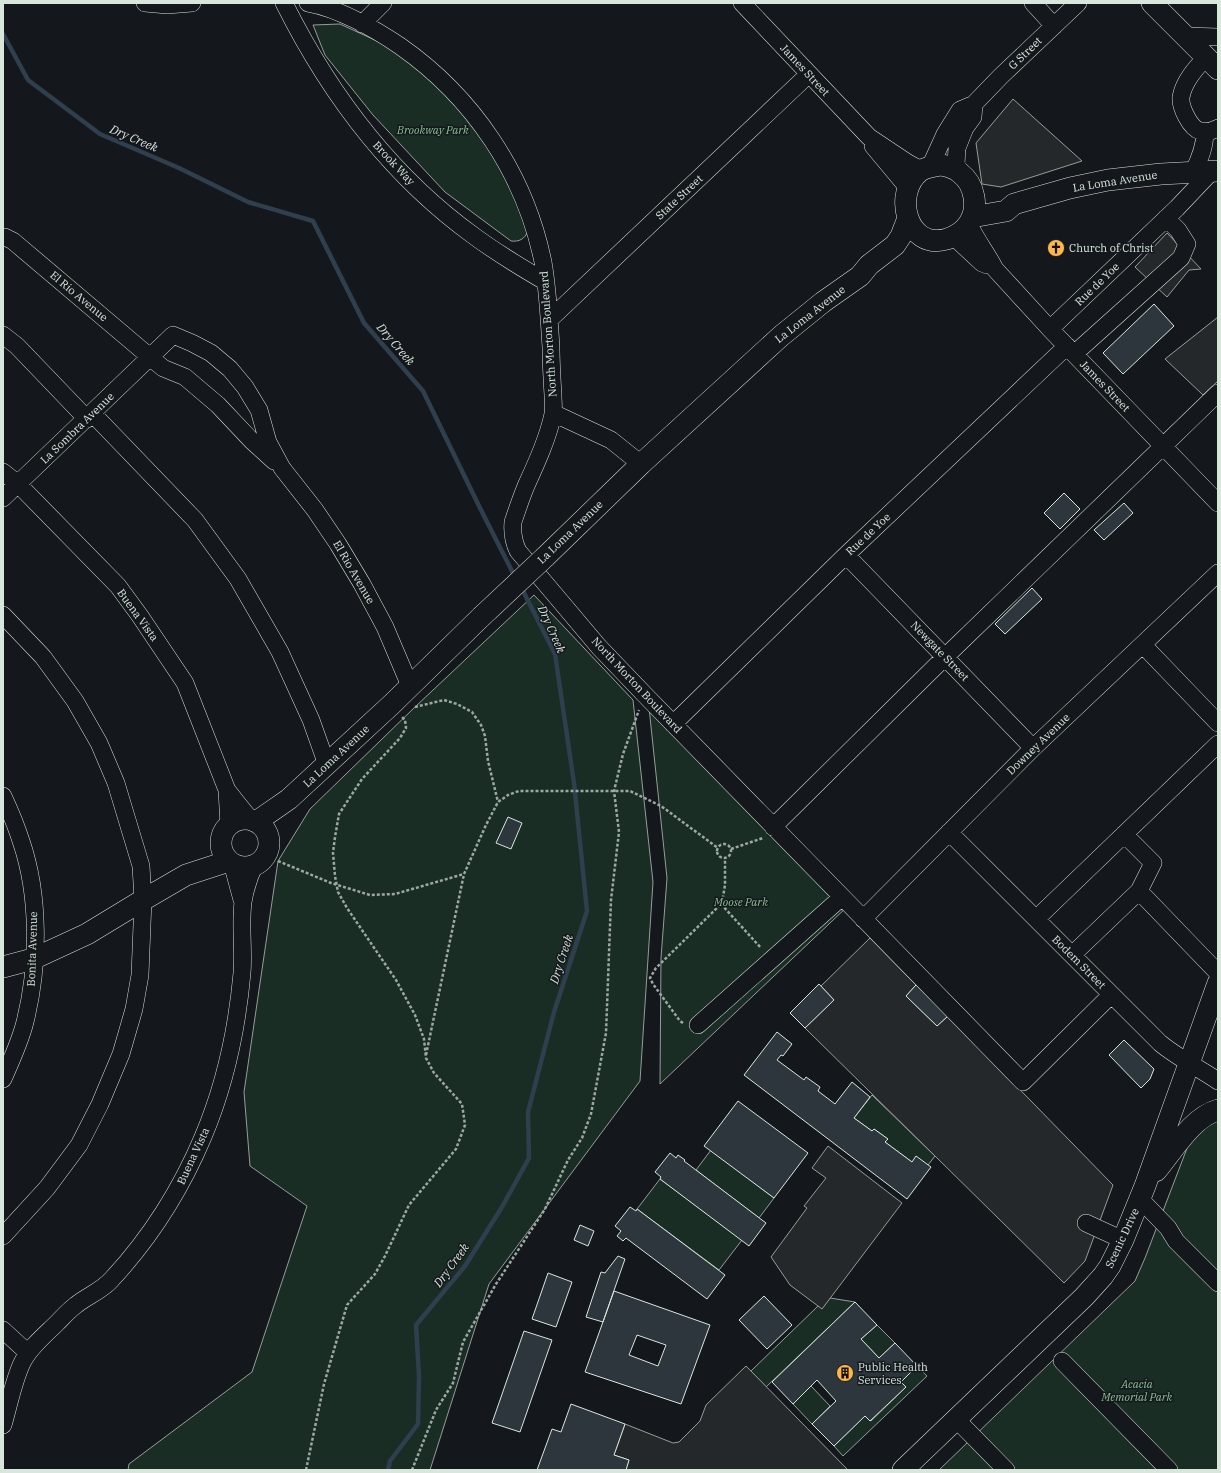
<svg xmlns="http://www.w3.org/2000/svg" width="1221" height="1473" viewBox="0 0 1221 1473" font-family="'IBM Plex Serif',serif">
	<rect width="100%" height="100%" fill="#14181c"/>
	<path fill="#1a2d24" stroke="#939e99" d="M340,24L390,47L421,70L474,125L518,195L528,231C525,239 519,242 511,241L445,192L373,115L325,55L313,25Z
		M534,595L633,700L653,882L640,1081L489,1284L430,1470H128L129,1464L252,1372L307,1206L250,1166L244,1092L278,861L310,809L415,707Z
		M648,698L849,905L660,1084L661,958L667,878Z
		M872,1095L935,1156L928,1165L912,1162L885,1142L888,1139L874,1129L872,1131L854,1118Z
		M1218,1120V1470H939L1135,1281L1145,1258L1189,1143L1204,1125Z
		M711,1150L774,1198L759,1218L696,1170Z
		M660,1179L742,1240L719,1270L637,1209Z
		M830,1298L855,1302L766,1387L751,1371L818,1306L822,1308Z
		M877,1325L895,1343L879,1358L861,1339Z
		M917,1366L927,1376L843,1456L834,1446L865,1416L871,1421L906,1387L901,1382Z
		M811,1386L830,1406L812,1424L793,1404Z"/>
	<path fill="#24282b" stroke="#939e99" d="M1013,99L1082,161L1001,187L982,184L976,143Z
		M1167,233L1201,269L1189,270L1167,297L1135,267Z
		M1218,317V381L1203,395L1165,359Z
		M870,938L916,985L906,996L937,1026L948,1016L1113,1185L1085,1261L1064,1283L805,1028L834,1000L821,986Z
		M828,1146L902,1203L822,1309L790,1285L771,1257L807,1208L804,1206L826,1178L812,1168Z
		M746,1366L848,1470H626L629,1460L614,1455L625,1424L673,1443L679,1442L700,1421L706,1405Z"/>
	<g fill="none" stroke-linecap="round" stroke-linejoin="round">
		<path stroke="#2f3f4d" stroke-width="4.5" d="M3,34L28,80L100,134L179,168L248,202L313,221L364,323L423,391L480,508L515,577
			M388,1470L390,1461L418,1424L419,1376L416,1325L465,1266L502,1207L529,1158L528,1112L554,1012L587,911L574,783L555,654L521,587"/>
	</g>
	<path fill="#2c363c" stroke="#d8e6dc" fill-rule="evenodd" d="M1154,304L1174,326L1123,374L1103,353Z
		M1064,493L1080,509L1060,529L1044,513Z
		M1124,503L1133,513L1104,540L1094,530Z
		M1032,588L1042,599L1005,634L995,624Z
		M508,817L522,823L511,849L496,843Z
		M819,984L834,1000L805,1028L790,1013Z
		M916,985L948,1016L937,1026L906,996Z
		M777,1032L792,1044L783,1056L781,1055L777,1060L804,1080L806,1077L820,1087L818,1091L835,1104L852,1082L870,1097L854,1118L872,1131L874,1129L888,1139L885,1142L912,1162L916,1156L931,1167L907,1199L744,1075Z
		M1124,1040L1154,1069L1150,1079L1141,1088L1109,1055Z
		M738,1101L808,1153L774,1198L704,1146Z
		M670,1153L676,1158L678,1155L685,1160L684,1161L766,1223L749,1246L660,1179L661,1177L655,1172Z
		M630,1207L636,1211L637,1209L725,1275L707,1299L626,1238L623,1241L617,1236L621,1231L615,1226Z
		M580,1225L594,1231L588,1246L574,1240Z
		M618,1256L625,1259L603,1322L586,1317L601,1272L605,1273Z
		M548,1273L572,1282L556,1327L532,1319Z
		M614,1291L710,1325L681,1404L585,1372ZM637,1335L666,1345L658,1366L629,1355Z
		M764,1296L792,1325L767,1349L739,1320Z
		M855,1302L877,1325L861,1339L879,1358L895,1343L917,1366L901,1382L906,1387L870,1421L865,1416L834,1446L812,1424L836,1401L817,1380L793,1404L772,1382Z
		M524,1331L552,1340L520,1432L492,1423Z
		M571,1404L625,1424L614,1455L629,1460L626,1470H537L552,1429L561,1432Z"/>
	<g fill="none" stroke-linecap="round" stroke-linejoin="round">
		<g stroke="#d8e6dc" stroke-width="18">
			<path id="minor" d="M145,3L167,5L192,3
				M284,3C330,95 391,176 474,236C497,253 522,268 546,282
				M308,3C338,8 375,29 400,46C473,97 525,174 543,262C548,290 549,319 551,347C551,363 552,379 553,395C553,401 554,408 553,414C548,438 536,464 526,486C521,498 517,510 513,522C512,533 513,541 518,551L599,647L645,695L1023,1082L1111,995
				M742,3L869,137L908,163L921,170
				M1033,3L1054,26
				M362,24L383,3
				M1185,36L1218,37
				M1206,57C1196,68 1184,81 1181,97C1180,107 1190,128 1200,131C1207,133 1212,131 1218,128
				M873,146L908,188
				M930,167L945,134L960,110L974,104L1001,76L1078,3
				M1193,172C1200,159 1205,147 1205,131
				M961,173L956,164L957,148L965,128L973,117L974,104
				M969,224C976,240 987,253 995,269L1050,329L1218,503
				M5,237L13,241L163,368L185,377L218,405L252,441L274,461
				M954,237L982,263L987,265
				M549,320L809,74
				M1050,329L1177,208L1212,171
				M3,335L17,346L87,419
				M1074,354L1181,258L1187,244L1178,230L1166,218
				M92,413L195,520L238,579L280,652L311,720L327,765
				M553,413L611,440L641,464
				M3,472L18,484L118,586L140,616L185,683L227,790L238,804L251,820
				M3,498L173,335L192,343L211,353L230,369L245,387L259,410L268,442L282,468L315,510L338,544L362,584L385,627L410,686
				M846,555L1033,748
				M3,615L43,657L75,701L99,743L116,783L141,866L143,900L140,975L134,1009L121,1054L100,1104L79,1145L47,1188L3,1236
				M1143,645L1218,723
				M673,724L846,555L1067,346
				M227,790L229,825
				M3,796C10,811 16,825 21,841C40,896 39,966 25,1022C20,1042 11,1061 3,1079
				M773,827L945,657L1218,393
				M949,832L1160,1043C1178,1058 1199,1068 1218,1081
				M1124,834L1153,863L1139,891
				M232,863L242,900
				M863,919L1033,748L1218,573
				M1036,919L1218,744
				M1072,955L1139,891L1218,973
				M698,1025L842,897
				M1140,1199L1168,1228L1176,1241L1218,1283
				M1086,1223L1123,1240
				M3,1330L28,1353
				M1062,1361L1169,1470
				M956,1419L1006,1470
				M3,1425C9,1405 14,1378 23,1361C31,1346 46,1334 57,1323C63,1317 69,1310 76,1305C87,1296 103,1290 112,1279C150,1238 181,1189 203,1137C225,1085 237,1029 242,973C244,950 240,926 243,902C245,890 249,877 254,866"/>
		</g>
		<g stroke="#d8e6dc" stroke-width="22">
			<path id="major" d="M1152,3L1218,69
				M941,165C948,166 955,168 960,173C975,184 979,208 969,223C964,231 956,236 947,239C907,251 892,193 920,171C926,167 934,166 941,165Z
				M972,217L1006,211L1014,204L1070,188L1108,180L1161,174L1218,171
				M545,557L641,464L781,336L823,302L860,276L869,265L895,245L901,236L908,218
				M221 843a24 24 0 1 1 48 0a24 24 0 1 1-48 0Z
				M256,822L289,799L392,704L481,617
				M3,967L33,959L87,934L143,900L186,875L229,861
				M1156,1171C1173,1151 1192,1117 1218,1110
				M903,1470L1084,1297L1103,1276L1110,1266L1123,1240L1145,1186L1218,983"/>
		</g>
		<path stroke="#9da8a2" stroke-width="2.5" stroke-dasharray="3 2" stroke-linecap="butt" d="M415,707L444,700L457,704L472,712L481,725L485,736L488,761L498,802
			M717 851a7 7 0 1 1 14 0a7 7 0 1 1-14 0Z
			M731,849L763,838
			M278,861L331,883L370,895L395,894L464,874
			M721,904L761,948
			M683,1023L680,1021L653,984L650,978L656,968L722,903L725,885V858
			M426,1055L464,874L486,825L498,802L508,795L519,791H630L661,806L718,848
			M306,1470L324,1384L347,1305L375,1274L385,1256L409,1205L456,1149L465,1125L462,1104L434,1073L426,1058L424,1039L415,1015L396,980L347,908L338,892L335,876L333,853L335,837L339,814L362,779L400,738L406,728L405,720L402,717
			M412,1470L436,1410L453,1383L463,1342L496,1284L545,1209L568,1160L582,1138L591,1114L606,1033L611,900L619,832L614,791L623,754L639,710"/>
		<use href="#minor" stroke="#14181c" stroke-width="17"/>
		<use href="#major" stroke="#14181c" stroke-width="21"/>
		<g stroke="#d8e6dc" stroke-width="22" stroke-linecap="butt">
			<path id="major-bridge" d="M481,617L545,557"/>
		</g>
		<use href="#major-bridge" stroke="#14181c" stroke-width="21"/>
	</g>
	<defs>
		<g id="church-disc" transform="scale(0.9)"><circle r="9.5" fill="#ffb74d" stroke="#14181c"/><path d="M-1.2-6h2.4v3.5h3.3v2.4h-3.3V6h-2.4V-.1h-3.3v-2.4h3.3Z" fill="#111"/></g>
		<g id="building-disc" transform="scale(0.9)"><circle r="9.5" fill="#ffb74d" stroke="#14181c"/><path d="M-4-6H4V6H1V3H-1V6H-4ZM-2.5-4.3h1.7v1.8h-1.7ZM.8-4.3h1.7v1.8H.8ZM-2.5-1h1.7V.8h-1.7ZM.8-1h1.7V.8H.8Z" fill="#111"/></g>
	</defs>
	<g fill-rule="evenodd">
		<use href="#church-disc" x="1056" y="248"/>
		<use href="#building-disc" x="845" y="1373"/>
	</g>
	<g text-anchor="middle" dominant-baseline="central" stroke-width="3" stroke-linejoin="round" paint-order="stroke">
		<g font-size="11" fill="#d8e6dc" stroke="#14181c">
			<text transform="translate(1025 53) rotate(-44)">G Street</text>
			<text transform="translate(805 70) rotate(47)">James Street</text>
			<text transform="translate(394 163) rotate(47)">Brook Way</text>
			<text transform="translate(1115 181) rotate(-9)">La Loma Avenue</text>
			<text transform="translate(679 197) rotate(-43)">State Street</text>
			<text transform="translate(1097 284) rotate(-44)">Rue de Yoe</text>
			<text transform="translate(79 296) rotate(40)">El Rio Avenue</text>
			<text transform="translate(810 314) rotate(-38)">La Loma Avenue</text>
			<text transform="translate(548 334) rotate(-94)">North Morton Boulevard</text>
			<text transform="translate(1105 386) rotate(46)">James Street</text>
			<text transform="translate(77 428) rotate(-44)">La Sombra Avenue</text>
			<text transform="translate(570 532) rotate(-44)">La Loma Avenue</text>
			<text transform="translate(868 534) rotate(-43)">Rue de Yoe</text>
			<text transform="translate(354 572) rotate(60)">El Rio Avenue</text>
			<text transform="translate(138 615) rotate(54)">Buena Vista</text>
			<text transform="translate(940 651) rotate(46)">Newgate Street</text>
			<text transform="translate(637 685) rotate(47)">North Morton Boulevard</text>
			<text transform="translate(1038 744) rotate(-44)">Downey Avenue</text>
			<text transform="translate(336 756) rotate(-43)">La Loma Avenue</text>
			<text transform="translate(32 949) rotate(-88)">Bonita Avenue</text>
			<text transform="translate(1079 962) rotate(45)">Bodem Street</text>
			<text transform="translate(193 1156) rotate(-65)">Buena Vista</text>
			<text transform="translate(1122 1238) rotate(-65)">Scenic Drive</text>
		</g>
		<g font-size="11" font-style="italic" fill="#8ac095" stroke="#14181c">
			<text x="433" y="130">Brookway Park</text>
			<text x="741" y="902">Moose Park</text>
			<text x="1137" y="1384">Acacia<tspan x="1137" dy="13">Memorial Park</tspan></text>
		</g>
		<g font-size="11" fill="#d8e6dc" stroke="#14181c" text-anchor="start">
			<text x="1069" y="248">Church of Christ</text>
			<text x="858" y="1367">Public Health<tspan x="858" dy="13">Services</tspan></text>
		</g>
		<g font-size="12" font-style="italic" fill="#d8e6dc" stroke="#14181c">
			<text transform="translate(134 138) rotate(23)">Dry Creek</text>
			<text transform="translate(396 344) rotate(49)">Dry Creek</text>
			<text transform="translate(552 629) rotate(66)">Dry Creek</text>
			<text transform="translate(561 959) rotate(-72)">Dry Creek</text>
			<text transform="translate(451 1265) rotate(-54)">Dry Creek</text>
		</g>
	</g>
	<rect width="1221" height="1473" fill="none" stroke="#d8e6dc" stroke-width="8"/>
</svg>
